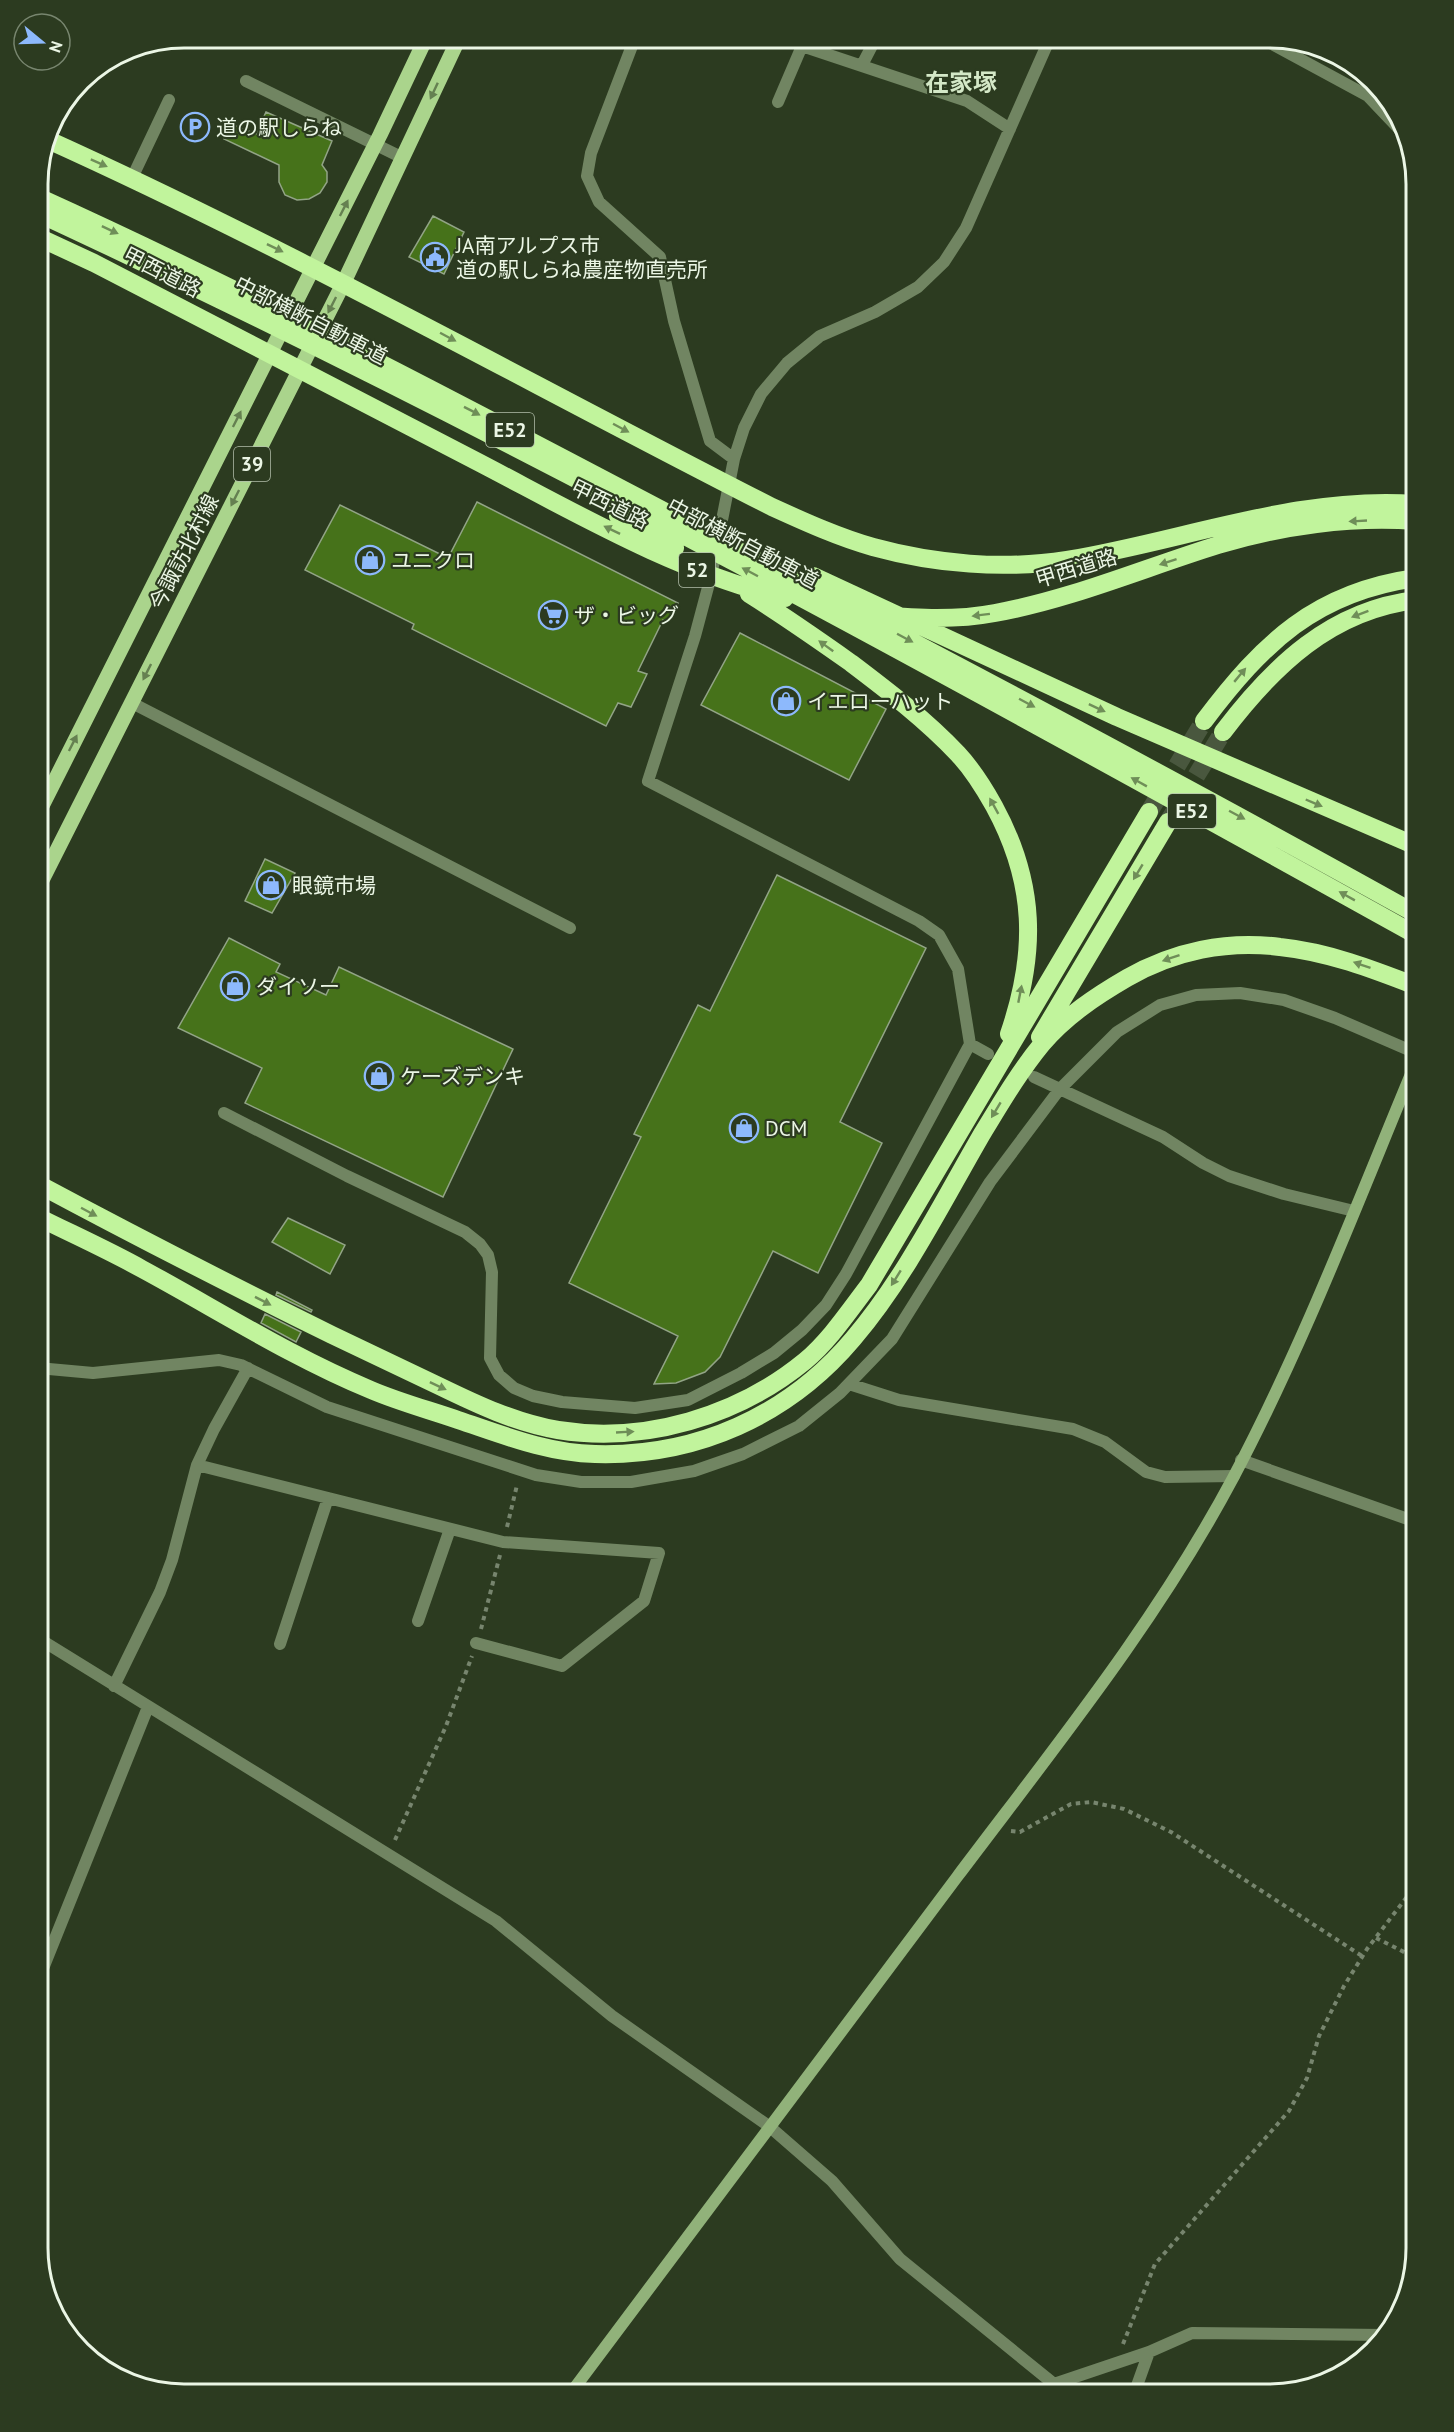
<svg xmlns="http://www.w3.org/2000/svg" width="1454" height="2432" viewBox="0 0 1454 2432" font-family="'PT Sans','Noto Sans JP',sans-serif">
	<rect width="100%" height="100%" fill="#2c3b20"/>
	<path fill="#46721a" stroke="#92a486" stroke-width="1.5" d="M266,112L332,141L322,165L327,172V182L320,193L309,199L297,200L285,195L279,182V165L224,139L231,124L256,134Z
		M433,216L464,232L444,274L409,257Z
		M477,502L678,603L668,622L663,620L638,671L647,674L631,707L618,703L606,726L412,629L414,624L305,570L340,505L448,558Z
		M740,633L886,709L849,780L701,705Z
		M265,859L295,873L272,913L245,901Z
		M777,875L926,948L840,1122L882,1143L818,1273L773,1251L720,1357L705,1372L676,1383L654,1384L678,1336L569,1283L641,1137L634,1134L698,1005L710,1011Z
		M229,938L280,964L276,972L326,995L339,967L513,1049L443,1197L245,1103L262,1068L178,1028Z
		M288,1218L345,1245L330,1274L272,1242Z
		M277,1292L312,1310L311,1312L276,1295Z
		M265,1314L301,1332L296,1342L261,1323Z"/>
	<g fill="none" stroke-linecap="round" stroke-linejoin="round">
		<path stroke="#49573e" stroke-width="18" stroke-dasharray="18 9" stroke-linecap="butt" d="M1149,812L1204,721
			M1168,822L1223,732"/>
		<path stroke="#77856e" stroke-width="4" stroke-dasharray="4.5 4.5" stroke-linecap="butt" d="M507,1527L517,1485
			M481,1629L500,1555
			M1011,1831L1020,1832L1071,1804L1091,1802L1124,1809L1171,1832L1362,1956
			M395,1840L446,1726L472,1656
			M1376,1938L1416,1958
			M1123,2344L1155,2264L1289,2111L1307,2078L1319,2036L1344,1986L1367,1949L1416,1885"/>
		<path stroke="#718562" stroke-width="12" d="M246,81L403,158
			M132,178L169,100"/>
		<path stroke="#718562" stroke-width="12" d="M635,38L591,153L587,176L599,202L660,257L674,321L710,441L734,459
			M1261,38L1368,96L1405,135
			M862,65L876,38
			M778,102L802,46L967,101L1010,129
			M132,703L570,928
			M970,1044L988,1054
			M1034,1077L1163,1137L1203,1163L1229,1176L1284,1194L1354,1211
			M224,1113L347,1176L465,1232L480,1244L488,1255L492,1272L490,1358L499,1375L514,1388L533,1396L562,1402L635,1408L688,1400L741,1373L774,1353L802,1330L826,1305L846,1274L970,1044L958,969L939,935L919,921L648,781L695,636L711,576L734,459L744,428L761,394L787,363L820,336L875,312L918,287L944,262L966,228L1050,38
			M38,1368L93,1373L219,1360L241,1365L327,1407L536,1475L581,1482H631L694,1471L743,1454L799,1426L840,1393L892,1339L990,1182L1059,1090L1117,1032L1160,1005L1196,995L1240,993L1284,1000L1335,1018L1416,1053
			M849,1384L899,1400L1073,1429L1105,1442L1146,1472L1165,1477L1234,1476
			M1241,1460L1416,1522
			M197,1465L503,1542L659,1553L644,1601L562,1666L476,1643
			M418,1621L450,1529
			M38,1638L496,1921L612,2016L770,2127L832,2181L900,2259L1054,2384
			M280,1644L328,1498
			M114,1686L160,1592L172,1560L197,1465L214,1429L248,1368
			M38,1981L148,1707
			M1044,2394L1054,2384L1149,2352L1192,2333L1385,2335
			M1134,2394L1149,2352"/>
		<path stroke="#91b27a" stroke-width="12" d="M570,2394C699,2222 828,2050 957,1877C1054,1748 1157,1621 1233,1478C1304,1344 1358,1201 1416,1062"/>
		<path stroke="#aad48c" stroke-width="15" d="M38,814L380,135L426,38
			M38,888L344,282L459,38"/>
		<path stroke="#c1f49c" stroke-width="18" d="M46,139C294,251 530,384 772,507C805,522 838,537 873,547C935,564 1004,570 1067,560C1183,541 1298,495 1416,504
			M38,197C261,298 477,413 694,527C936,654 1178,781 1416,914
			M38,213C508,432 963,683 1416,935
			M38,237L94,263C222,328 350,395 478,462C576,513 676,572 785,598
			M618,516L675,548
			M813,576L1117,717L1416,846
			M749,594C784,616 817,639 851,663C888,691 926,720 958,754C972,769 984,788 994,806C1036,883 1037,952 1009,1034
			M868,614C910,618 953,621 995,613C1072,599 1144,568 1218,545C1281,526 1351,516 1416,521
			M1204,721C1263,643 1315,592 1416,578
			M1223,732C1273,666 1331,610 1416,600
			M1040,1037L1168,822
			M38,1184C135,1236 233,1286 332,1335C367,1352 403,1369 439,1386C476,1404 516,1423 558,1430C645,1444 738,1416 805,1361C830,1340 849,1311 869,1285L1149,812
			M38,1217C72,1234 108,1250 142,1269C218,1310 291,1357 371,1390C399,1402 429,1410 458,1420C503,1435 547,1453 595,1454C696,1457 788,1416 853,1339C905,1278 942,1203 982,1134C1001,1103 1019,1072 1042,1044C1066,1016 1096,996 1127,978C1174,951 1227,940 1280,947C1328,952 1372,969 1416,986"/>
	</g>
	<defs><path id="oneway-solid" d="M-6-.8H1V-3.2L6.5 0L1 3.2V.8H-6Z" transform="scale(1.5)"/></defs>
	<g fill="#658051">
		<use href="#oneway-solid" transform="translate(434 91) rotate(115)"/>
		<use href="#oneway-solid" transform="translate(344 208) rotate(-63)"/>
		<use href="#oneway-solid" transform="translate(332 305) rotate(117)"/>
		<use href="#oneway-solid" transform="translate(237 419) rotate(-63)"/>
		<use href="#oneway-solid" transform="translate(235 498) rotate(117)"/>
		<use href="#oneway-solid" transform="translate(147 672) rotate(117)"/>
		<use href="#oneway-solid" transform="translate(73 743) rotate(-63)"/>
	</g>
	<g fill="#6f8e58">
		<use href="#oneway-solid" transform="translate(99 163) rotate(24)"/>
		<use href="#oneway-solid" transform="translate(110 230) rotate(25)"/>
		<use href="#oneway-solid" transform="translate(275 248) rotate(26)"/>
		<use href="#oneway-solid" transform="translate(448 337) rotate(28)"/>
		<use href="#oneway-solid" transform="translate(472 411) rotate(27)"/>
		<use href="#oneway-solid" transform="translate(621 428) rotate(28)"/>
		<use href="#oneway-solid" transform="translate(1358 521) rotate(177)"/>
		<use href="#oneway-solid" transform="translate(612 530) rotate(-154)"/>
		<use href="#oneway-solid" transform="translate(1168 562) rotate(162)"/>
		<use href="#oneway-solid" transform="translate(750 572) rotate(-152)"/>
		<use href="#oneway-solid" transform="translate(1360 614) rotate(159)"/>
		<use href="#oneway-solid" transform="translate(981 615) rotate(173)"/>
		<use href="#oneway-solid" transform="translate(905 638) rotate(28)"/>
		<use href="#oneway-solid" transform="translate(826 646) rotate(-144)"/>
		<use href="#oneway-solid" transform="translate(1240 675) rotate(-50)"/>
		<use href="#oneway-solid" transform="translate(1027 703) rotate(28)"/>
		<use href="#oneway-solid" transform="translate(1097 708) rotate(25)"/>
		<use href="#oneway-solid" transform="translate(1139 782) rotate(-151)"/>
		<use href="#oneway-solid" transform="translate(1314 803) rotate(23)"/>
		<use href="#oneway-solid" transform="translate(994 806) rotate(-119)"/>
		<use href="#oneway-solid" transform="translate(1237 815) rotate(28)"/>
		<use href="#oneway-solid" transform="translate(1138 872) rotate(121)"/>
		<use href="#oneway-solid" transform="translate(1347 896) rotate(-151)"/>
		<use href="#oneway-solid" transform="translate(1171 958) rotate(161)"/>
		<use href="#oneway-solid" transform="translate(1362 965) rotate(-161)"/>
		<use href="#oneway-solid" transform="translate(1020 994) rotate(-79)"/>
		<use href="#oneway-solid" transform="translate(996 1110) rotate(121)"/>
		<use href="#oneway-solid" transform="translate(89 1212) rotate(28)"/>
		<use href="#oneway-solid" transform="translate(896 1278) rotate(122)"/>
		<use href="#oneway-solid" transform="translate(263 1301) rotate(27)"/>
		<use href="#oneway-solid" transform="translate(438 1386) rotate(25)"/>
		<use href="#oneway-solid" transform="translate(625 1432) rotate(-3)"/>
	</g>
	<defs>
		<g id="parking-ring" transform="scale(1.5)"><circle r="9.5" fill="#2c3b20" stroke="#8db9fc" stroke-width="1.5"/><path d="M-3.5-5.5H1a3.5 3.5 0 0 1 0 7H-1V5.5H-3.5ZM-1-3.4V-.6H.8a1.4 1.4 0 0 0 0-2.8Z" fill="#8db9fc"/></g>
		<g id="civic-ring" transform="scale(1.5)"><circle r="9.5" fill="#2c3b20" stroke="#8db9fc" stroke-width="1.5"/><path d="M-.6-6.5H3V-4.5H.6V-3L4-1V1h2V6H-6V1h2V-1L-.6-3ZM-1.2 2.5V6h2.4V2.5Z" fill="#8db9fc"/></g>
		<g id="shop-ring" transform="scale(1.5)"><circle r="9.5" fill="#2c3b20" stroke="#8db9fc" stroke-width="1.5"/><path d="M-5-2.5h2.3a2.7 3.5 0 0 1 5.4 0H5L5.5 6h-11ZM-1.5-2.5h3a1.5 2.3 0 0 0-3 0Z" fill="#8db9fc"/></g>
		<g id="supermarket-ring" transform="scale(1.5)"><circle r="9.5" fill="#2c3b20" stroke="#8db9fc" stroke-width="1.5"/><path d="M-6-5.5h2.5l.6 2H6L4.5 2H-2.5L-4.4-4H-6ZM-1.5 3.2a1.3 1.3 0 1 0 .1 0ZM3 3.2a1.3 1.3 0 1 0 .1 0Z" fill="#8db9fc"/></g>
	</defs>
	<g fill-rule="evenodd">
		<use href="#parking-ring" x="195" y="127"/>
		<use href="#civic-ring" x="435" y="257"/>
		<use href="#shop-ring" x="370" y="560"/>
		<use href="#supermarket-ring" x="553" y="615"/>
		<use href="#shop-ring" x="786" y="701"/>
		<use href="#shop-ring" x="271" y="885"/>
		<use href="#shop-ring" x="235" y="986"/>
		<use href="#shop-ring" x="379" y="1076"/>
		<use href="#shop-ring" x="744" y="1128"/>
	</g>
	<g text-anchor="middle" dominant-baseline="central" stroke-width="4.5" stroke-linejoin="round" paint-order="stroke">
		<g fill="#2c3b20" stroke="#b2beaa" stroke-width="1.5">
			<rect x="486" y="413" width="48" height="34" rx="4.5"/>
			<rect x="234" y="447" width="36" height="34" rx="4.5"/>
			<rect x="679" y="553" width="36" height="34" rx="4.5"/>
			<rect x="1168" y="794" width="48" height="34" rx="4.5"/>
		</g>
		<g font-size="20" font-weight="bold" fill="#ebf6e5">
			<text x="510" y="430">E52</text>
			<text x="252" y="464">39</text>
			<text x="697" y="570">52</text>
			<text x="1192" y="811">E52</text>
		</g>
		<g font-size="21" fill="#ebf6e5" stroke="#2c3b20" text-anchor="start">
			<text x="216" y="127">道の駅しらね</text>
			<text x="456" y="245">JA南アルプス市<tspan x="456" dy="24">道の駅しらね農産物直売所</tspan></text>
			<text x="391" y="560">ユニクロ</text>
			<text x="574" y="615">ザ・ビッグ</text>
			<text x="807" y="701">イエローハット</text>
			<text x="292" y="885">眼鏡市場</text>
			<text x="256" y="986">ダイソー</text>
			<text x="400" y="1076">ケーズデンキ</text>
			<text x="765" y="1128">DCM</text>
		</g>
		<g font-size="21" fill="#ebf6e5" stroke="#2c3b20">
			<text transform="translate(162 272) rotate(27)">甲西道路</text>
			<text transform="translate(311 320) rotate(27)">中部横断自動車道</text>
			<text transform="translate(610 504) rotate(26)">甲西道路</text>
			<text transform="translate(743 543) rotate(28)">中部横断自動車道</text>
			<text transform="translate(184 552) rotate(-63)">今諏訪北村線</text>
			<text transform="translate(1076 568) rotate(-17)">甲西道路</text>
		</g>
		<g font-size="24" font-weight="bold" fill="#d4e8c7" stroke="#2c3b20">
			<text x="961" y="82">在家塚</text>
		</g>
	</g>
	<path d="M0 0H1454V2432H0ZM184 48H1270A136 136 0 0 1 1406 184V2248A136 136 0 0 1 1270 2384H184A136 136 0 0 1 48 2248V184A136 136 0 0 1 184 48Z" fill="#2c3b20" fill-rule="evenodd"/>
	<path fill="none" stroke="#ebf6e5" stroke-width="3" d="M184 48H1270A136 136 0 0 1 1406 184V2248A136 136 0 0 1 1270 2384H184A136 136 0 0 1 48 2248V184A136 136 0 0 1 184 48Z"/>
	<g transform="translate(42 42) rotate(109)"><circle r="28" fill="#2c3b20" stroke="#78866f" stroke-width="1.5"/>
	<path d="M0-4.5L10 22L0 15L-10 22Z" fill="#8db9fc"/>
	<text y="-9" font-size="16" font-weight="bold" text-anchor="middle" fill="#ebf6e5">N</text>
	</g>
</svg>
